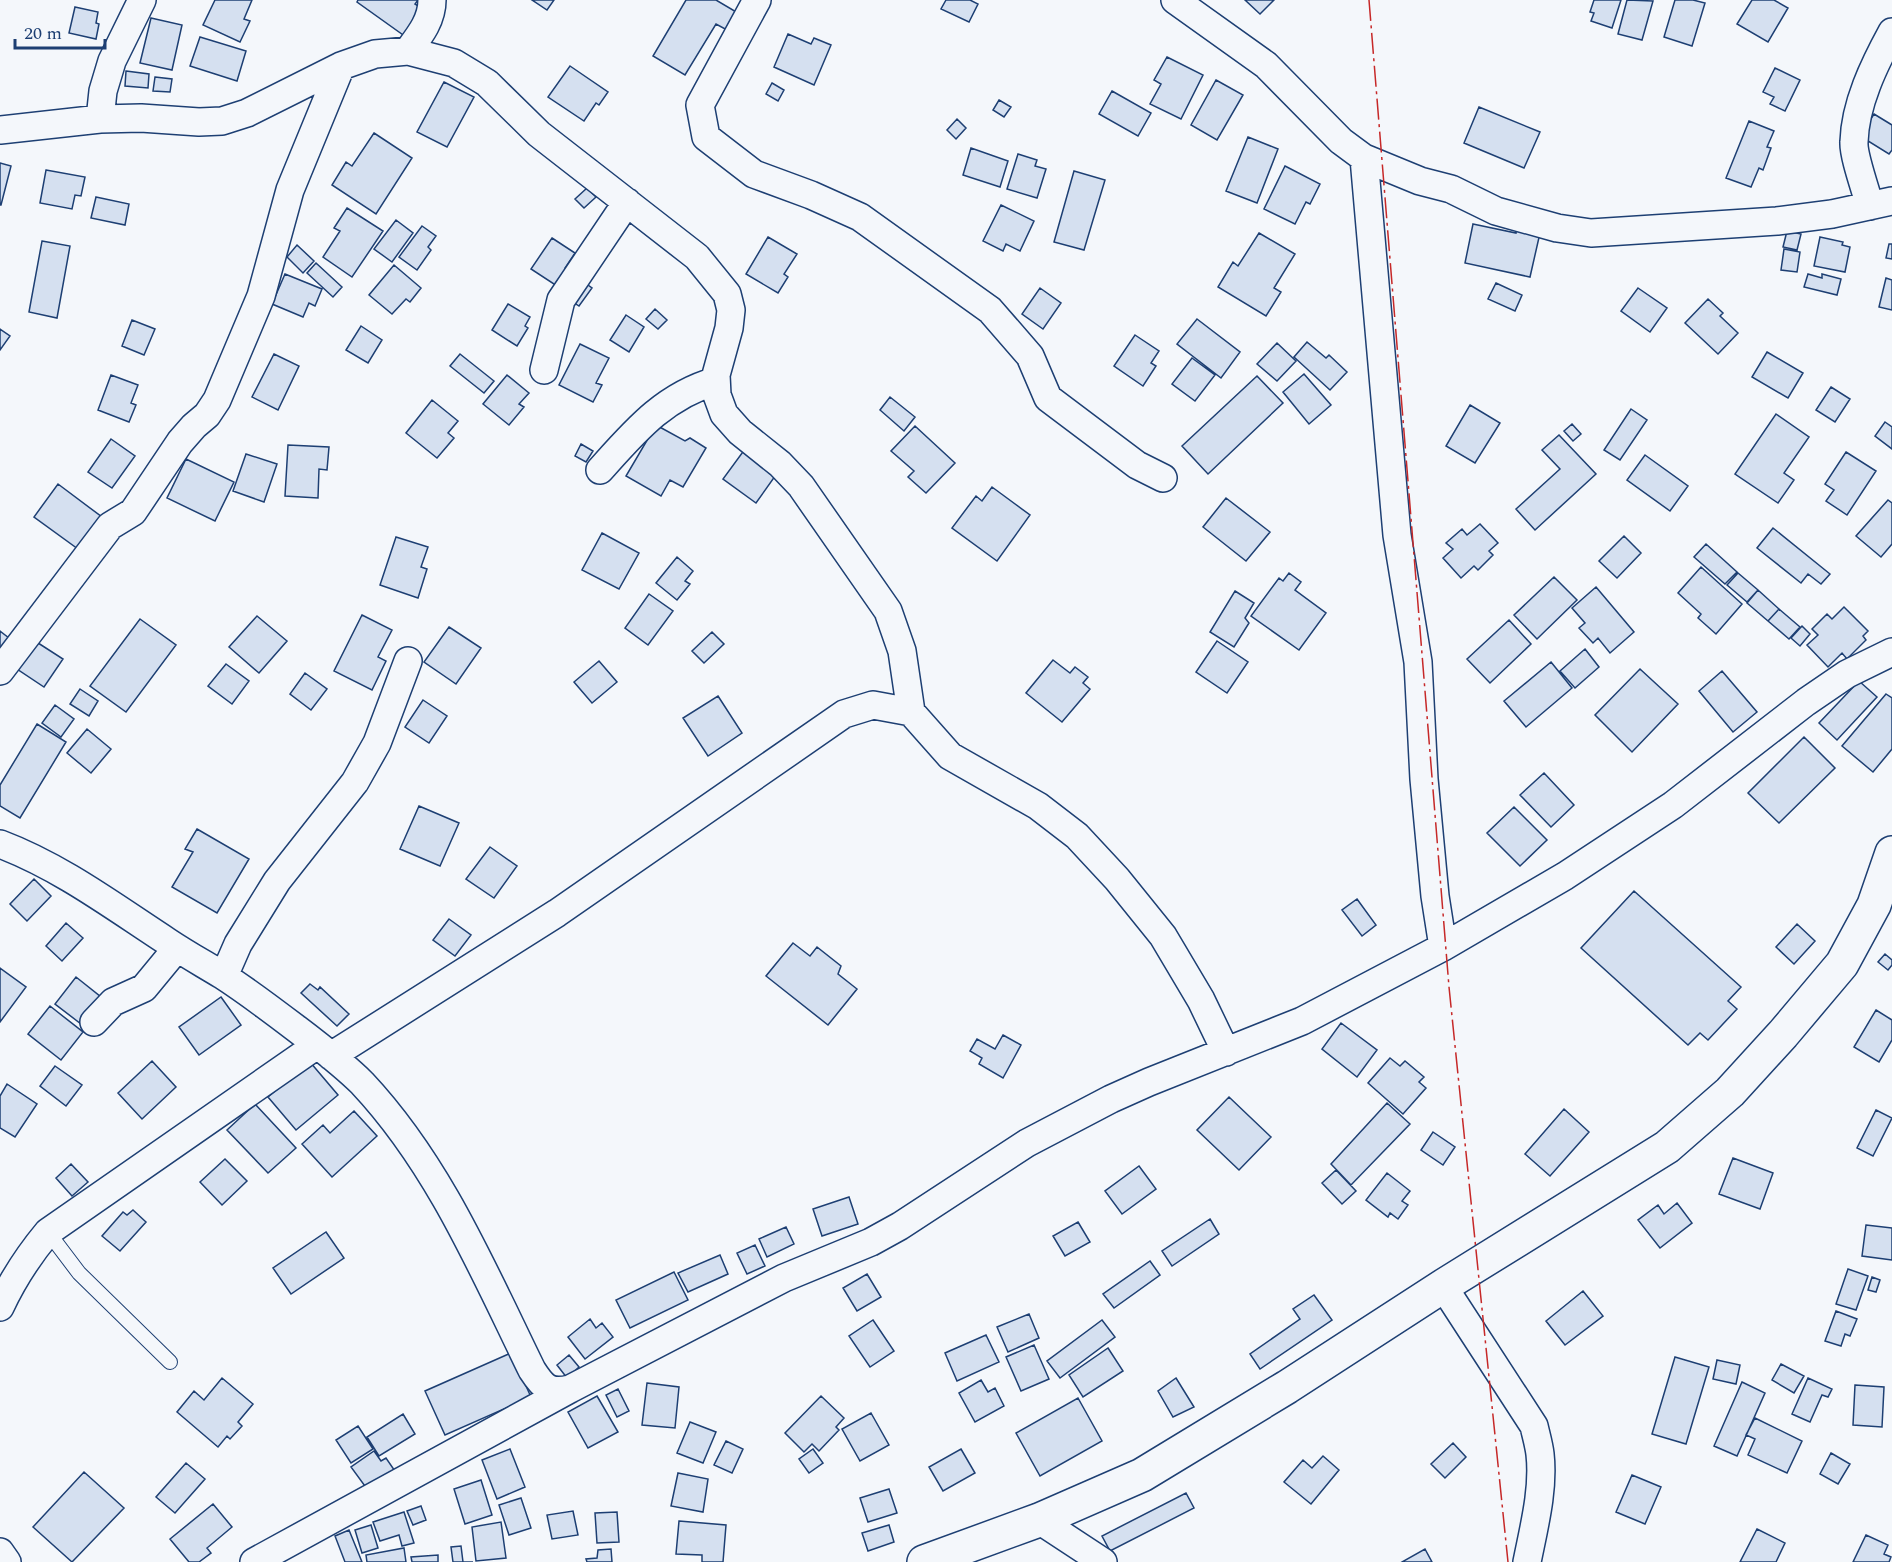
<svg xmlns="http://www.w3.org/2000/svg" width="1892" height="1562" viewBox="0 0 1892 1562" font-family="Spectral,serif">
	<rect width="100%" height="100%" fill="#f4f7fb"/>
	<path fill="#d5e0f0" stroke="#1d3f73" stroke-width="1.5" d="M215,0H252L244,19L250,21L240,42L203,25Z
		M358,0H418L415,4L426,11L406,37L357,2Z
		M532,0H554L547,10Z
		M686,0H716L738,13L727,30L716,24L685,75L653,56Z
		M946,0H970L978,4L969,22L941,9Z
		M1245,0H1274L1260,14Z
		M1594,0H1621L1612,28L1591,21L1594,13L1590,12Z
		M1627,0L1653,1L1642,40L1618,34Z
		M1675,0H1693L1705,3L1692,46L1664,37Z
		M1752,0H1774L1788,8L1768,42L1737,24Z
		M75,7L98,12L96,23L99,24L96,39L69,33Z
		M151,18L182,25L172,70L140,63Z
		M788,34L811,44L814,38L831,45L814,85L774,67Z
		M200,37L246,51L237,81L190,66Z
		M1167,57L1203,75L1181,119L1150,104L1161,84L1154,80Z
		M570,66L608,92L599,105L596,103L584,121L548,97Z
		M1775,68L1800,80L1785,111L1770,104L1774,97L1763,92Z
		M126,71L149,74L148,88L125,86Z
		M155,77L172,79L170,92L153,91Z
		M1216,80L1243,95L1217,140L1191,125Z
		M444,82L474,97L447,147L417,132Z
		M772,83L784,90L778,101L766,94Z
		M1112,91L1151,113L1138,136L1099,114Z
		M999,100L1011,107L1004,117L993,110Z
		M1479,107L1540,132L1524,168L1464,143Z
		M1874,114L1892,125V150L1889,154L1860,136Z
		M957,119L966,128L956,139L947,130Z
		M1749,121L1774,131L1767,147L1771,148L1763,170L1759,168L1751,187L1726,178Z
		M374,133L412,158L376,214L332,185L346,162L352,166Z
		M1248,137L1278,149L1257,203L1226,191Z
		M971,148L1008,161L1000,187L963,175Z
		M1018,154L1037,160L1035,166L1046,169L1037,198L1007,189Z
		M0,163L11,166L1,205H0Z
		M1285,166L1320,184L1310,204L1306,202L1295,224L1264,209Z
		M46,170L85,177L81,196L75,195L72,209L40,203Z
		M1074,171L1105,180L1084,250L1054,242Z
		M587,188L596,197L584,208L575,199Z
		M96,197L129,204L125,225L91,218Z
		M1001,205L1034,221L1020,251L1006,244L1003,251L983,241Z
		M347,208L383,231L352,277L323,257L340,231L334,228Z
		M396,220L413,233L392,262L374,249Z
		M1473,224L1516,233L1517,228L1540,233L1530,277L1465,263Z
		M422,226L436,236L428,247L431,250L417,270L399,257Z
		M1787,231L1801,234L1797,250L1783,247Z
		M1259,233L1295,254L1274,288L1281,292L1266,316L1218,287L1233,262L1238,266Z
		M768,237L797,254L784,274L788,277L778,293L746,274Z
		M1820,237L1843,242L1842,245L1850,247L1845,272L1814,266Z
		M552,238L575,253L565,268L571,273L560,288L531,269Z
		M42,241L70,246L57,318L29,312Z
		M1889,244H1892V259L1886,258Z
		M297,245L314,261L303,273L287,257Z
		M1784,249L1800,252L1797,272L1781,270Z
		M316,263L342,287L333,297L307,273Z
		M394,265L421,288L410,302L406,299L392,314L369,295Z
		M285,274L322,289L315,306L309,303L303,317L272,304Z
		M1808,274L1822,278V274L1841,279L1837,295L1804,287Z
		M1886,278L1892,280V310L1879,307Z
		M581,280L592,288L579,306L567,298Z
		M1496,283L1522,295L1515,311L1488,299Z
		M1040,288L1061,303L1043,329L1022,314Z
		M1638,288L1667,308L1650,332L1621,311Z
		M1708,299L1723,313L1720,316L1738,333L1718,354L1685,323Z
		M508,304L530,317L525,326L528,328L517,346L492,330Z
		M655,309L667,320L658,329L646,319Z
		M626,315L644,327L629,352L610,340Z
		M1197,319L1240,352L1221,378L1177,344Z
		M132,320L155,329L144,355L122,346Z
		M361,326L382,340L368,363L346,350Z
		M0,329L10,336L0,350Z
		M1135,335L1159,351L1151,363L1156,366L1143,386L1114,366Z
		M1307,342L1326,358L1329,355L1347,372L1330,390L1294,357Z
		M1277,343L1296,361L1277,381L1257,364Z
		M580,344L609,358L596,383L602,385L593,402L559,385Z
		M1767,352L1803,373L1788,398L1752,377Z
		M274,354L299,366L278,410L252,397Z
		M460,354L494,381L484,393L450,366Z
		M1192,358L1215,375L1195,401L1172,384Z
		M1304,374L1331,405L1309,424L1283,392Z
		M111,375L138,385L131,403L136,405L129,422L98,410Z
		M507,375L529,393L519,404L524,407L509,425L483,404Z
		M1257,376L1283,403L1208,474L1182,446Z
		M1831,387L1850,399L1835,422L1816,410Z
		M890,397L915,417L904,431L880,410Z
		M432,400L458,421L448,433L454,438L437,458L406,433Z
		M1470,405L1500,423L1475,463L1446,446Z
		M1631,409L1647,420L1620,460L1604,450Z
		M1776,414L1809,437L1784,473L1794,480L1778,503L1735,474Z
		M1885,422L1892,427V449L1875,436Z
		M1572,424L1581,434L1573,441L1564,431Z
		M656,425L685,441L690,438L706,448L683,487L670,480L661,496L626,476Z
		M915,426L955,463L926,493L908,477L914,471L891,451Z
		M1559,435L1596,474L1535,530L1516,509L1560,469L1542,450Z
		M111,439L135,456L112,488L88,472Z
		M581,444L593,451L586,462L575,456Z
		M288,445L329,447L327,470L319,469L318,498L285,496Z
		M745,449L778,472L756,503L723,479Z
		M1846,452L1876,471L1847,515L1826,501L1834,490L1825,484Z
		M246,454L277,464L264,502L233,491Z
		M1645,455L1688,486L1670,511L1627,480Z
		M186,459L234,482L215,521L167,498Z
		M58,484L102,517L78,549L34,517Z
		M992,487L1030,515L997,561L952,528L976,496L982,501Z
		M1226,498L1270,532L1246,561L1203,527Z
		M1888,500L1892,503V544L1881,557L1856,536Z
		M1480,524L1498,543L1489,551L1493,555L1478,570L1474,566L1461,578L1443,558L1453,549L1446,543L1462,529L1467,535Z
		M1773,528L1830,574L1821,584L1808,574L1801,583L1757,548Z
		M602,533L639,553L619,589L582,570Z
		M1624,536L1641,553L1617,578L1599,561Z
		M396,537L428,547L421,567L427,569L418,598L380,585Z
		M1706,544L1737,572L1725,584L1694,557Z
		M677,557L693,571L685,581L690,584L677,600L656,583Z
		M1701,567L1742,604L1716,634L1698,618L1701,614L1678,593Z
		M1289,573L1301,582L1295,590L1326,613L1299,650L1251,616L1279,578L1283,581Z
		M1738,573L1758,590L1747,602L1727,585Z
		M1554,577L1577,600L1537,639L1514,615Z
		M1596,587L1634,632L1610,653L1598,638L1593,643L1579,628L1585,623L1572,608Z
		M1758,590L1779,609L1768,621L1747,603Z
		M1235,591L1254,603L1245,618L1249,623L1234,647L1210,632Z
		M649,594L673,611L648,645L625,628Z
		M1844,607L1868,631L1863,636L1866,640L1847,659L1842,653L1828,667L1807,645L1818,635L1812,629L1827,614L1832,619Z
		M1779,609L1800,627L1789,639L1768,621Z
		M362,615L392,630L378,657L386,661L372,690L334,671Z
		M257,616L287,641L259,673L229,647Z
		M140,619L176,645L126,712L90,686Z
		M1509,620L1531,644L1490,683L1467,659Z
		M1802,626L1810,634L1800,646L1791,638Z
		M449,627L481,648L456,684L424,662Z
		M0,631L9,638L0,649Z
		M712,632L724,644L704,663L692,651Z
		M35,641L63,659L44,687L17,669Z
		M1217,641L1248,662L1227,693L1196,672Z
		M1585,649L1599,667L1575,688L1560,671Z
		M1053,660L1070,673L1075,667L1088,677L1083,683L1090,689L1062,722L1026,693Z
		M599,661L617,682L592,703L574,682Z
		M1551,662L1572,688L1526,727L1504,701Z
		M226,664L249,681L232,704L208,686Z
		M1640,669L1678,704L1632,752L1595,715Z
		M1722,671L1757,712L1733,732L1699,691Z
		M305,673L327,689L311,710L290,694Z
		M1859,681L1877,697L1837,740L1819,723Z
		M80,689L98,701L89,716L70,704Z
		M1886,694L1892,698V749L1873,772L1842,746Z
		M718,696L742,733L708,756L683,718Z
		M423,700L447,716L429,743L405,727Z
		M55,705L74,719L61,737L42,723Z
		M37,724L66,742L20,818L0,806V785Z
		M87,729L111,749L91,773L67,753Z
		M1804,737L1835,768L1779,823L1748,793Z
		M1544,773L1574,805L1551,827L1520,795Z
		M419,806L459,823L440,866L400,849Z
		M1514,807L1547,840L1520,866L1487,833Z
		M197,829L249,859L217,913L172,887L193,852L185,849Z
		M490,847L517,866L494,898L466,879Z
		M34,879L51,896L27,921L10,904Z
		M1634,891L1741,987L1728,1001L1737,1009L1708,1040L1700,1033L1688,1045L1581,948Z
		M1357,899L1376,925L1362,936L1342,910Z
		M449,919L471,935L455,956L433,940Z
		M66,923L83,938L62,961L46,946Z
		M1797,924L1815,941L1794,964L1776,947Z
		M793,943L810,956L817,947L841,966L838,974L857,989L828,1025L766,976Z
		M1885,954L1892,960V965L1888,970L1878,962Z
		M0,968L26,987L0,1022Z
		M76,977L101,997L81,1024L55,1004Z
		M310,984L318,990L320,987L349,1014L337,1026L301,993Z
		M221,997L241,1025L199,1055L179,1027Z
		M50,1006L83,1032L61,1060L28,1034Z
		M1876,1010L1892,1020V1040L1879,1062L1854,1047Z
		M1341,1023L1377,1050L1357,1077L1322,1049Z
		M1003,1035L1021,1045L1003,1078L979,1064L982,1058L970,1051L977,1039L995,1049Z
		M1390,1058L1400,1066L1405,1061L1424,1077L1419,1082L1426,1088L1403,1114L1368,1083Z
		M152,1061L176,1087L142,1119L118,1093Z
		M310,1062L338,1095L296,1130L268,1097Z
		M55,1066L82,1085L66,1106L40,1086Z
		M7,1084L37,1104L15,1137L0,1128V1096Z
		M1229,1097L1271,1137L1239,1170L1197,1130Z
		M1387,1103L1410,1124L1351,1185L1331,1164Z
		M255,1104L296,1148L268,1173L227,1130Z
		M1564,1109L1589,1132L1550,1176L1525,1154Z
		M1876,1110L1892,1118L1873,1156L1857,1148Z
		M354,1111L377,1136L332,1177L302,1144L323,1125L330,1133Z
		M1433,1132L1455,1147L1443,1165L1421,1150Z
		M1733,1158L1773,1173L1760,1209L1719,1194Z
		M225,1159L247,1181L222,1205L200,1182Z
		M71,1164L88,1182L72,1196L56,1178Z
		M1139,1166L1156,1189L1122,1214L1105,1191Z
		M1336,1170L1356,1191L1342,1204L1322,1183Z
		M1387,1173L1410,1191L1402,1201L1408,1205L1398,1219L1390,1213L1388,1217L1366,1200Z
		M849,1197L858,1224L822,1236L813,1209Z
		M1677,1203L1692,1223L1660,1248L1638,1220L1658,1205L1664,1214Z
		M133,1210L146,1222L120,1251L102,1236L123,1212L127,1215Z
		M1210,1219L1219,1234L1172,1266L1162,1251Z
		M1078,1222L1090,1242L1065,1256L1053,1236Z
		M1866,1225L1892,1228V1260L1862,1256Z
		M786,1227L794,1244L767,1257L759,1239Z
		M326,1232L344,1258L291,1294L273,1268Z
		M755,1245L765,1266L747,1274L737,1253Z
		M720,1255L728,1274L688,1292L678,1273Z
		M1150,1261L1160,1275L1114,1308L1103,1294Z
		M1848,1269L1868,1276L1856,1310L1836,1304Z
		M674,1272L688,1300L630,1328L616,1300Z
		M867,1274L881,1297L857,1311L843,1288Z
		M1872,1277L1880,1280L1876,1292L1868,1290Z
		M1583,1291L1603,1316L1565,1345L1546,1321Z
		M1314,1295L1332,1320L1260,1369L1250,1354L1300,1319L1293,1309Z
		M1836,1311L1857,1319L1850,1336L1845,1334L1841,1346L1825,1341Z
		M1029,1314L1039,1338L1008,1352L997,1327Z
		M590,1319L596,1328L602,1323L613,1337L585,1359L568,1337Z
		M873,1320L894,1351L870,1367L849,1336Z
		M1102,1320L1115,1337L1060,1378L1047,1361Z
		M986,1335L999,1362L957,1381L945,1353Z
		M1034,1345L1049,1379L1021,1391L1006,1357Z
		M1108,1348L1123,1371L1083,1397L1069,1375Z
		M511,1353L531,1397L445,1435L425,1391Z
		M569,1355L579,1367L567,1378L557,1365Z
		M1675,1357L1709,1367L1686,1444L1652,1434Z
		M1717,1360L1740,1365L1736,1384L1713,1379Z
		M1781,1364L1804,1376L1794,1393L1772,1380Z
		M222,1378L253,1404L238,1422L242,1426L230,1439L227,1436L218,1447L177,1412L194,1391L204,1400Z
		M1176,1378L1194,1407L1173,1417L1158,1391Z
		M1808,1378L1832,1389L1828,1397L1822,1395L1810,1422L1792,1414Z
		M981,1380L988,1392L995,1388L1004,1406L975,1422L959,1393Z
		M1742,1382L1765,1393L1737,1456L1714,1446Z
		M647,1383L679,1387L675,1428L642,1425Z
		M1855,1385L1884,1387L1882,1427L1853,1425Z
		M618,1389L629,1411L617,1417L606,1395Z
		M597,1396L618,1432L588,1448L568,1412Z
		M821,1396L844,1418L836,1427L839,1430L819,1451L812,1444L804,1452L785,1433Z
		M1078,1398L1102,1441L1040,1476L1016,1433Z
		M871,1413L889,1445L860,1461L842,1429Z
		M403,1414L415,1434L379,1456L367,1437Z
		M1755,1418L1802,1441L1787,1473L1748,1455L1755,1439L1746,1435Z
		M690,1422L716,1432L703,1463L677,1453Z
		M358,1426L373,1449L351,1463L336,1440Z
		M726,1441L743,1449L732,1473L714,1465Z
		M1453,1443L1466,1457L1445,1478L1431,1464Z
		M510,1449L525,1487L497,1499L482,1460Z
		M813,1449L823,1463L809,1473L799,1459Z
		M961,1449L975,1473L943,1491L929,1467Z
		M374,1451L381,1461L386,1458L397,1474L370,1493L351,1467Z
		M1831,1453L1850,1464L1838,1484L1820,1474Z
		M1323,1456L1339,1470L1311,1504L1284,1482L1303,1460L1312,1468Z
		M186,1463L205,1479L175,1513L156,1497Z
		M84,1472L124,1508L72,1562L33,1527Z
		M678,1473L708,1479L703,1512L671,1506Z
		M1632,1475L1661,1487L1645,1524L1616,1512Z
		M481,1480L492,1515L465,1524L454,1489Z
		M889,1489L897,1513L868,1522L860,1498Z
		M1186,1493L1194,1508L1110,1551L1102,1536Z
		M521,1498L531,1528L509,1535L499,1505Z
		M213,1504L232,1527L207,1548L211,1553L199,1562H189L170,1539Z
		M421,1506L426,1520L413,1525L407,1511Z
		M573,1511L578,1535L552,1539L547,1515Z
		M404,1512L414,1543L402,1546L399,1535L380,1541L373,1522Z
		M617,1512L619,1542L597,1543L595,1513Z
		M679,1521L726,1525L723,1562H702V1555L676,1554Z
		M501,1522L506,1558L476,1561L472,1527Z
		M371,1525L378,1548L362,1553L355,1530Z
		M889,1525L894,1542L868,1551L862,1533Z
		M1757,1529L1785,1543L1776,1562H1740Z
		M349,1530L362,1562H345L335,1536Z
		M1866,1535L1888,1545L1884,1554L1891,1557L1889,1562H1853Z
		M461,1546L463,1562H473H453L451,1547Z
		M404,1548L406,1562H367L366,1555Z
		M611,1549L612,1562H587L586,1559L597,1558L598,1550Z
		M1425,1549L1432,1562H1402Z
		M438,1555V1562H412L411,1557Z"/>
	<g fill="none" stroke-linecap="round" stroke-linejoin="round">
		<g stroke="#1d3f73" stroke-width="16">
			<path id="service" d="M48,1232L79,1273L170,1362"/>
		</g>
		<g stroke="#1d3f73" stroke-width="30">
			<path id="minor" d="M757,0L700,105L706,137L754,174L811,195L860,217L990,310L1030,356L1048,398L1137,465L1163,478
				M1175,0L1266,65L1341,141L1364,158L1420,181L1451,189L1496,211L1557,228L1591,233L1777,221L1832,214L1892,201
				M408,51C420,35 432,20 432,0
				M100,119L103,91L112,61L142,0
				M0,130L100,119L141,118L199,122L222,121L247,113L341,66L375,54L408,51L454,63L487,83L539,134L697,257L727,294L731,310L729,328L716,375L717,395L724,414L740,432L780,464L801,486L888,611L902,651L911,712L950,756L1038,806L1077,836L1117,879L1163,936L1201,1000L1226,1052
				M1364,158L1397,535L1418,662L1424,779L1435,896L1443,947
				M1870,206C1866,191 1853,155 1854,142C1855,104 1874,65 1892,32
				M544,370L561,300L627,202
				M600,470C635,431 664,396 716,381
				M0,671L110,526L133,512L180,442L194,426L207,415L217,400L261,296L290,190L341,66
				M0,844C61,867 114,907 168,942C186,954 204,964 222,975C253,995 281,1017 310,1039C328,1053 346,1067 362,1083C439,1165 483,1270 532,1370C543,1387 549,1394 570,1389L784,1278L871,1242L900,1226L1027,1143L1111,1099L1149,1082L1302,1021L1443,947L1565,876L1673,805L1806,702L1847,674L1892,652
				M224,976L238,944L277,881L355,782L377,743L408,661
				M94,1022L113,1002L144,988L177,948
				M331,1056L557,913L844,714L873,705L911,712
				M1443,1286L1534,1426C1536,1435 1539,1445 1540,1454C1544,1489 1534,1527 1527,1562
				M0,1307C13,1279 28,1256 48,1232L317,1045
				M1039,1520L1103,1562
				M0,1552L7,1562
				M254,1562L570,1389"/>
		</g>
		<g stroke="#1d3f73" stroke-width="36">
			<path id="tertiary" d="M924,1562L1039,1520L1142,1475L1287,1387L1443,1286L1667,1147L1730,1092L1783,1034L1842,964L1874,905L1892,853"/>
		</g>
		<use href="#service" stroke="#f4f7fb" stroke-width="14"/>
		<use href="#minor" stroke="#f4f7fb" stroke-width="27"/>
		<use href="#tertiary" stroke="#f4f7fb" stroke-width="33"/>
		<path stroke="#c62828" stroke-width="1.5" stroke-dasharray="21 4.5 3 4.5" stroke-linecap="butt" d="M1369,0L1449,987L1508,1562"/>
	</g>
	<path d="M15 39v9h90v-9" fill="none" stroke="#1d3f73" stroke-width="3"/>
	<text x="24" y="39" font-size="18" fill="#1d3f73" stroke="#f4f7fb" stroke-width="4.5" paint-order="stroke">20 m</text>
</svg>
